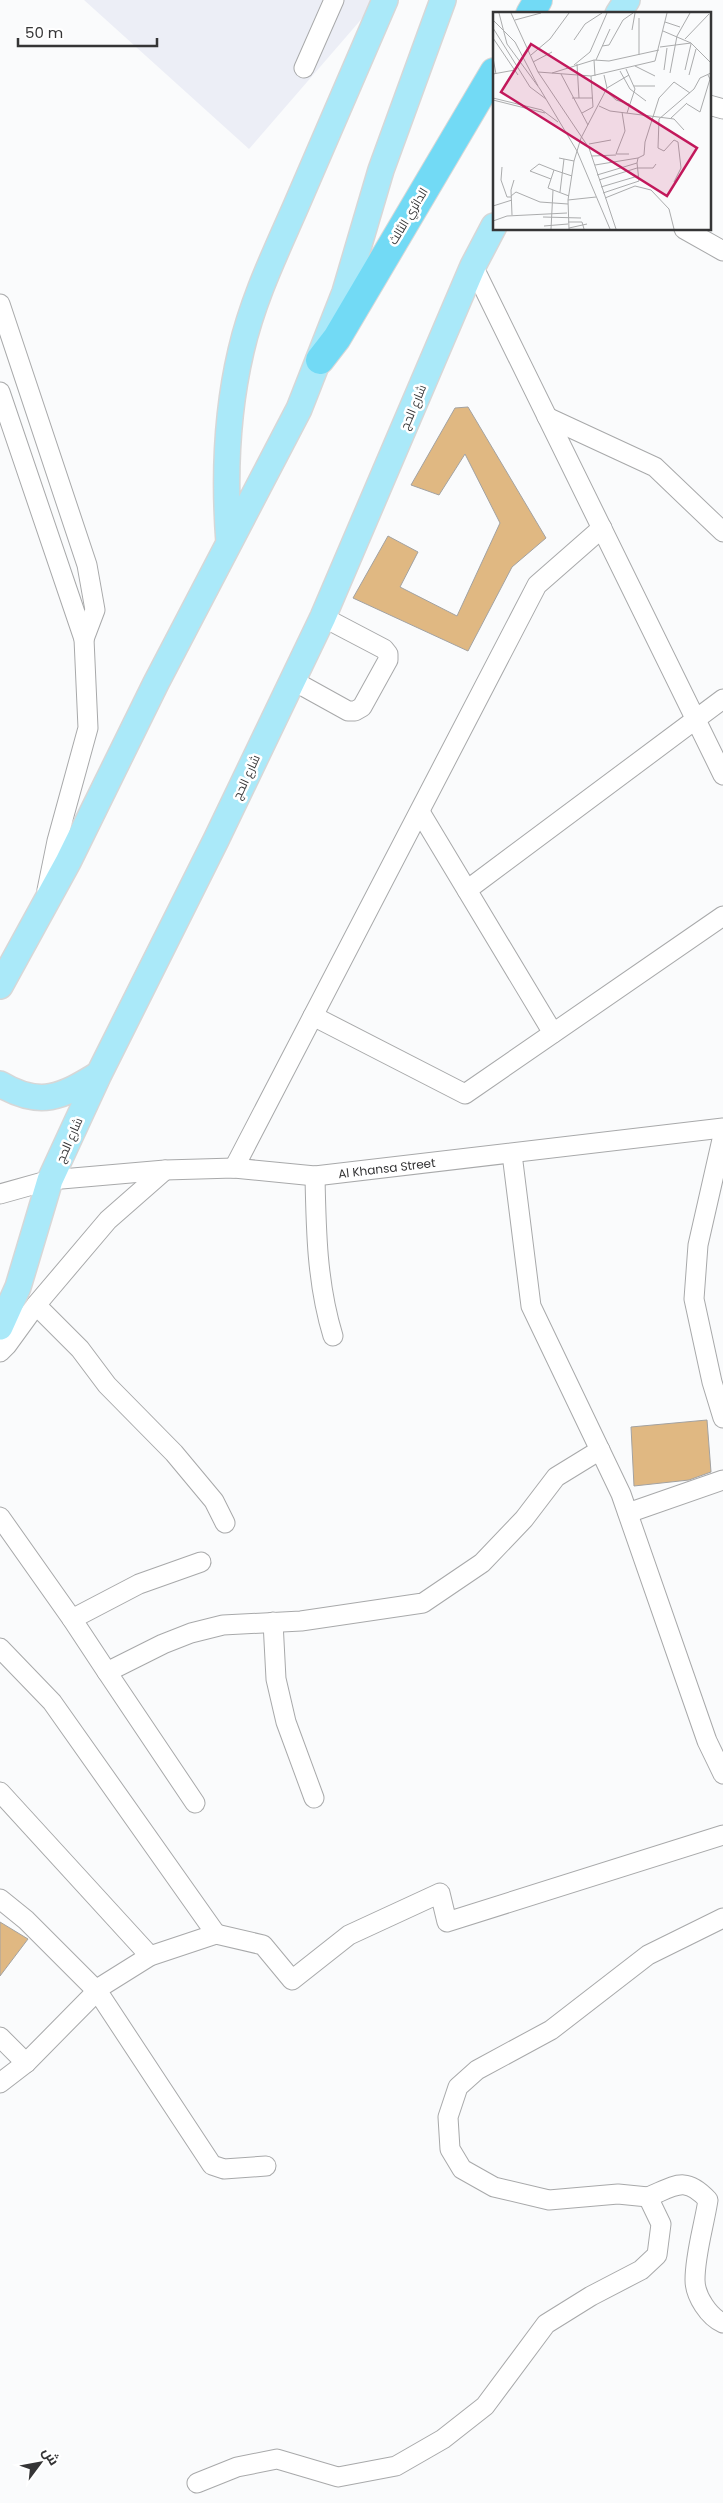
<svg xmlns="http://www.w3.org/2000/svg" width="723" height="2503" viewBox="0 0 723 2503" font-family="Poppins,Cairo,sans-serif">
	<rect width="100%" height="100%" fill="#fafbfc"/>
	<path fill="#eceef6" d="M84,0H378L249,149Z"/>
	<path fill="#e0b882" stroke="#a3a2a1" d="M468,407L546,538L512,567L468,651L353,598L388,536L418,552L400,587L457,616L500,523L465,454L439,495L411,485L455,408Z
		M707,1420L711,1472L689,1480L634,1486L631,1427Z
		M0,1922L28,1939L0,1976Z"/>
	<g fill="none" stroke-linecap="round" stroke-linejoin="round">
		<g stroke="#a8a9aa" stroke-width="21">
			<g id="minor">
				<path d="M304,68L334,0"/>
				<path d="M709,105L723,109"/>
				<path d="M684,229L723,251"/>
				<path d="M473,266L723,775"/>
				<path d="M0,304L87,565L95,610L84,639"/>
				<path d="M0,392L84,639L88,728L57,841L47,890"/>
				<path d="M547,417L655,467L723,532"/>
				<path d="M292,680L348,711H355L362,707L388,660V654L384,649L323,617"/>
				<path d="M420,812L553,1033"/>
				<path d="M467,890L723,699"/>
				<path d="M313,1016L465,1094L723,916"/>
				<path d="M723,1135L698,1245L694,1299L712,1382L723,1418"/>
				<path d="M512,1154L531,1306L621,1494L707,1741L723,1774"/>
				<path d="M234,1168L537,585L602,528"/>
				<path d="M315,1176C316,1230 317,1284 333,1336"/>
				<path id="s1" d="M0,1194L50,1180L165,1170L234,1168L315,1176L723,1128"/>
				<path d="M36,1305L80,1349L107,1385L174,1453L214,1501L225,1523"/>
				<path d="M0,1352L7,1345L36,1305L108,1220L165,1170"/>
				<path d="M628,1513L723,1480"/>
				<path d="M0,1517L72,1619L107,1672"/>
				<path d="M72,1619L139,1584L201,1562"/>
				<path d="M273,1622L276,1679L286,1722L314,1798"/>
				<path d="M0,1648L52,1702L216,1934"/>
				<path d="M0,1792L150,1956"/>
				<path d="M195,1803L107,1672L163,1644L191,1633L223,1625L301,1621L423,1603L482,1563L524,1519L556,1477L600,1450"/>
				<path d="M0,1899L26,1920L98,1992L212,2165L224,2169L266,2166"/>
				<path d="M0,2037L26,2063"/>
				<path d="M0,2083L26,2063L102,1986L150,1956L216,1934L263,1945L292,1980L349,1935L440,1893L447,1922L723,1835"/>
				<path d="M648,2197C675,2186 685,2175 708,2200C704,2226 695,2254 695,2280C695,2296 709,2317 723,2323"/>
				<path d="M197,2483L237,2467L277,2459L338,2477L396,2466L443,2439L485,2406L546,2324L591,2296L641,2270L657,2255L661,2224L648,2197L618,2194L549,2200L494,2187L462,2169L450,2149L448,2117L458,2087L477,2070L551,2030L648,1955L723,1918"/>
			</g>
		</g>
		<g stroke="#d7d7d7" stroke-width="28">
			<path id="major" d="M618,14L627,0
				M229,543C224,478 226,415 241,351C253,299 275,254 296,206C326,137 355,69 385,0
				M0,986L68,862L156,683L299,409L345,292L381,170L443,0
				M0,1084C40,1108 62,1097 99,1074
				M0,1327L18,1287L50,1180L99,1074L216,840L323,617L473,266L494,226"/>
		</g>
		<g stroke="#d7d7d7" stroke-width="30">
			<path id="highway" d="M530,14L538,0
				M320,360L337,338L494,72"/>
		</g>
		<use href="#minor" stroke="#fff" stroke-width="19"/>
		<use href="#major" stroke="#aae9f9" stroke-width="25"/>
		<use href="#highway" stroke="#72daf5" stroke-width="28"/>
	</g>
	<g text-anchor="middle" dominant-baseline="central" stroke-width="5" stroke-linejoin="round" paint-order="stroke">
		<g font-size="12" fill="#353536" stroke="#fff">
			<text transform="translate(408 216) rotate(-59)">الدائري الثالث</text>
			<text transform="translate(413 407) rotate(-67)">شارع الحج</text>
			<text transform="translate(246 777) rotate(-65)">شارع الحج</text>
			<text transform="translate(69 1140) rotate(-66)">شارع الحج</text>
			<text stroke="none"><textPath href="#s1" startOffset="390">Al Khansa Street</textPath></text>
		</g>
	</g>
	<g transform="translate(493 12)">
		<rect width="218" height="218" fill="#fafbfc"/>
		<path fill="none" stroke="#abacad" stroke-width="1" d="M6,1L14,32L47,77L84,139L117,217M18,1L45,60L96,136L123,217M0,8L22,30L45,74M22,8L48,1M172,10L187,15M0,16L37,75L53,87M139,18L142,1M170,19L198,31M0,26L25,63M192,27L216,2M81,28L92,12L109,1M109,34L116,33L130,8L140,1M167,35L198,31L218,51M38,43L57,27L76,1M146,43V6M0,46L3,62M101,48L102,64M103,48L117,17M40,50L59,40M84,52L86,86M81,53L97,40L114,1M142,54L162,64M133,57L142,77L134,101M171,58L174,36M192,58L198,32M127,59L137,77L153,89M45,60L98,64L162,49L174,1M59,61L101,48L116,49L166,38M177,61L184,24L197,1M0,62L22,58M68,62L95,113M196,63L203,37M141,74H162M114,76L136,63M113,79L123,88L136,92M0,86L49,98L65,110M79,86H99M0,88L52,101M194,92L207,100L217,67L215,63M106,94L117,99L181,107L191,118M129,100L132,119L123,142H136M89,101L100,95L98,64M178,106L194,91M96,132L118,128M99,144L123,143M66,146L81,149M102,153L145,146M9,155L8,168L14,185H18M104,163L144,151M58,167L37,159L46,152L61,158M106,168L144,156H160L163,152M181,170L188,156L185,130L181,128L171,139L165,136L166,107L201,77L207,66L218,61M108,175L145,164M67,180L71,147M110,181L146,169L144,151L145,146L151,143L152,130L166,86L181,70L197,81M18,184L23,180L47,190L75,192M76,184L55,176L61,158L79,164M112,186L142,174L158,178L176,197L181,217M75,188L103,185M0,194L19,188M19,203L18,178L21,168M50,205L88,206M0,209L14,204L74,201M75,210H89L91,217M51,214L75,212M76,216L94,212M58,217L60,178M76,217L75,188L81,149L88,126L114,76L111,63"/>
		<path fill="#c2185b" fill-opacity="0.15" stroke="#c2185b" stroke-width="2.5" d="M38,32L204,136L174,184L8,80Z"/>
		<rect width="218" height="218" fill="none" stroke="#353536" stroke-width="2.5"/>
	</g>
	<g transform="translate(40 2463) rotate(58)" stroke="#ffffff" stroke-width="4" paint-order="stroke">
	<path d="M0-4L9 19L0 12L-9 19Z" fill="#353536"/>
	<text y="-8" font-size="14" font-weight="bold" text-anchor="middle" fill="#353536">ش</text>
	</g>
	<path d="M18 38v8h139v-8" fill="none" stroke="#353536" stroke-width="2.5"/>
	<text x="25" y="38" font-size="15" fill="#353536" stroke="#ffffff" stroke-width="4" paint-order="stroke">50 m</text>
</svg>
